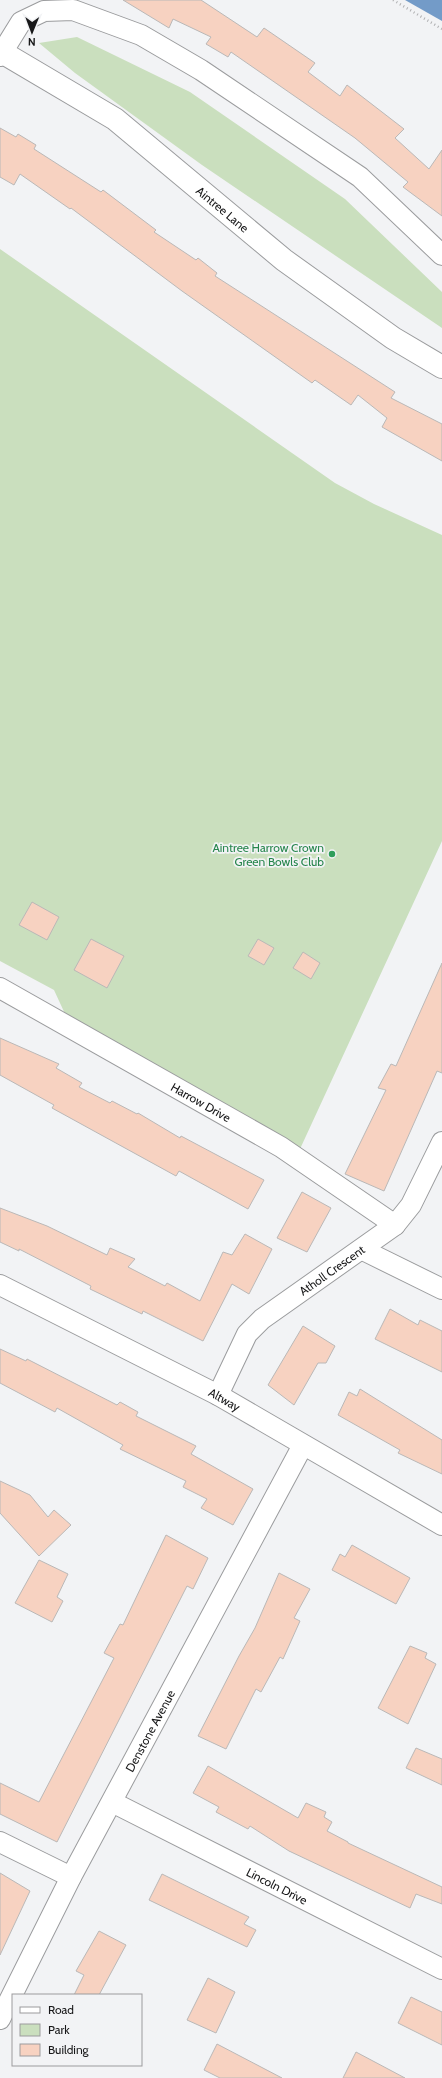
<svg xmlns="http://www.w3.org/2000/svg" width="442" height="2078" viewBox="0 0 442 2078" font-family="Cabin,sans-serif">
	<rect width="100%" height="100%" fill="#f2f3f5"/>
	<path fill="#cadfbe" d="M77,37L190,92L345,199L442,292V328L202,165L75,73L39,43Z
		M0,249L335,483L374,504L442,535V841L300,1149L66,1016L54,990L0,961Z"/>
	<path fill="#739bc8" d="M405,0H442V21Z"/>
	<path fill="#f7d2c1" stroke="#bab8b7" d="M123,0H201L257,37L264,28L315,63L308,72L340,96L347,85L404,129L395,138L429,169L442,150V216L403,187L408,182L355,138L231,52L228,57L206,44L211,37L173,19L169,28Z
		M0,128L16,137L18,134L36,145L34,149L101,192L103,190L156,230L154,232L196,260L198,258L217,273L215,276L395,392L391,398L442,424V461L382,427L387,418L358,395L351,405L315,380L312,383L182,291L71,208L70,209L20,174L14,185L0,177Z
		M32,902L59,917L47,940L19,925Z
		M91,939L124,956L107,988L74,970Z
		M258,939L274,948L264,965L248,956Z
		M303,952L320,963L311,979L293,968Z
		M442,963V1073L437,1071L384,1191L345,1174L386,1090L378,1088L391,1064L396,1066Z
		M0,1038L59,1064L56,1068L82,1083L79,1087L110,1103L112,1101L137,1114L138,1113L180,1138L181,1136L264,1180L248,1209L179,1171L176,1176L52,1108L54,1105L0,1075Z
		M302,1192L331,1208L307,1252L277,1238Z
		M0,1208L47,1226L107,1255L110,1248L135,1259L128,1267L165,1286L167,1283L200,1301L223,1252L232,1255L245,1234L272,1249L249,1294L232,1284L203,1341L143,1311L142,1314L90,1289L91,1286L19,1249V1251L0,1242Z
		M390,1309L418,1325L420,1320L442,1331V1372L375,1339Z
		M303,1326L335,1346L326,1363H318L294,1405L268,1385Z
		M0,1349L26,1361L27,1359L117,1405L120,1402L138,1412L136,1416L196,1446L191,1454L253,1489L233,1525L201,1508L207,1499L183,1487L186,1481L120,1449L123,1445L57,1408L55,1412L0,1383Z
		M360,1389L442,1440V1474L398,1453L400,1450L338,1415L349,1392L357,1396Z
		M0,1481L30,1495L48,1517L54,1510L71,1525L39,1556L0,1513Z
		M166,1535L208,1558L193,1589L187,1586L57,1842L0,1814V1783L39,1802L114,1658L104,1653L120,1624L123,1625Z
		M352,1545L410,1578L396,1604L332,1570L340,1554L345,1557Z
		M39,1560L68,1574L57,1597L63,1601L52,1622L15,1603Z
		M279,1573L310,1589L294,1618L300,1621L283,1659L280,1657L261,1692L256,1689L226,1749L198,1736L239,1656L255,1628Z
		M410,1646L427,1653L425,1658L436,1664L408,1724L378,1708Z
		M416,1748L442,1759V1785L406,1768Z
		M208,1766L298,1818L306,1803L326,1812L324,1817L332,1822L327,1831L348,1842V1843L442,1887V1904L416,1894L410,1908L289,1851L250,1826L248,1829L216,1812L219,1807L193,1793Z
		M0,1873L30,1891L0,1955Z
		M162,1874L249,1917L244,1924L256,1930L247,1947L149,1900Z
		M99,1931L126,1945L99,1995H74L84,1975L76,1971Z
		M208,1978L235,1992L216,2033L187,2020Z
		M411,1997L442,2012V2045L398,2023Z
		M217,2044L282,2078H220L204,2070Z
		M356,2052L405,2078H343Z"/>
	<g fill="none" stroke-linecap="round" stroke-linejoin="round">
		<g stroke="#9b9c9e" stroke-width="22">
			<g id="street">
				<path d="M0,56L21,22L44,11L73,10L141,35L201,70L360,177L442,255"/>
				<path id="s1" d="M0,988L281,1147L395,1225"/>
				<path d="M363,1250L442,1289"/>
				<path id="s2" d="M0,1285L218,1395L442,1525"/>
				<path id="s3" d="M218,1395L247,1334L262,1319L395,1225L411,1205L442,1142"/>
				<path id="s4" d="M112,1802L442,1969"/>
				<path d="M0,1842L71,1877"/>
				<path id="s5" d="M0,2019L71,1877L303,1445"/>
			</g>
		</g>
		<g stroke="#9b9c9e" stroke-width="24">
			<g id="secondary">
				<path id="s6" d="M0,51L115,119L284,260L393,338L442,367"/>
			</g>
		</g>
		<path stroke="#b0b0b2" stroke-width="2.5" stroke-dasharray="1 3" stroke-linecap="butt" d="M393,0L442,29"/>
		<use href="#street" stroke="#fff" stroke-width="20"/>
		<use href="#secondary" stroke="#fff" stroke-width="22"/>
	</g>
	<circle fill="#2e9e5b" stroke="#f2f3f5" stroke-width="1.5" cx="332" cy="854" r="4"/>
	<g text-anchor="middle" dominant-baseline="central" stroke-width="3.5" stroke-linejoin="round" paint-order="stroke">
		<g font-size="12" fill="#181819" stroke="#f2f3f5">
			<text stroke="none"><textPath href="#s6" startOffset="274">Aintree Lane</textPath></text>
			<text stroke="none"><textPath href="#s1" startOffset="231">Harrow Drive</textPath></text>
			<text stroke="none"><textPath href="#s3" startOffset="174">Atholl Crescent</textPath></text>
			<text stroke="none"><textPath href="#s2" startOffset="252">Altway</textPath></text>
			<text stroke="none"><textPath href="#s5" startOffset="325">Denstone Avenue</textPath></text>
			<text stroke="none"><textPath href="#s4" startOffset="185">Lincoln Drive</textPath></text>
		</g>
		<g font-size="12" fill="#27864d" stroke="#f2f3f5" text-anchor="end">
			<text x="324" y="847">Aintree Harrow Crown<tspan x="324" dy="14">Green Bowls Club</tspan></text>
		</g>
	</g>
	<rect x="12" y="1994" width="130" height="72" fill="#f2f3f5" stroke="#9b9b9d"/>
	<rect x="20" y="2007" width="20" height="6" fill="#ffffff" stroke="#9b9b9d"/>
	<text x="48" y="2014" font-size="12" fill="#181819">Road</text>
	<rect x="20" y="2024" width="20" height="12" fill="#cadfbe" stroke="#9b9b9d"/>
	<text x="48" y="2034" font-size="12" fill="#181819">Park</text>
	<rect x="20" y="2044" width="20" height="12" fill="#f7d2c1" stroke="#9b9b9d"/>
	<text x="48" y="2054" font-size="12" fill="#181819">Building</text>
	<g transform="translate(32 32) rotate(181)" stroke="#f2f3f5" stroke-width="3" paint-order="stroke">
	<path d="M0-3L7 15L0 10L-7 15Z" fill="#181819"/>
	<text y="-6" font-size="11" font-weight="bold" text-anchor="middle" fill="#181819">N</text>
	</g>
</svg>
